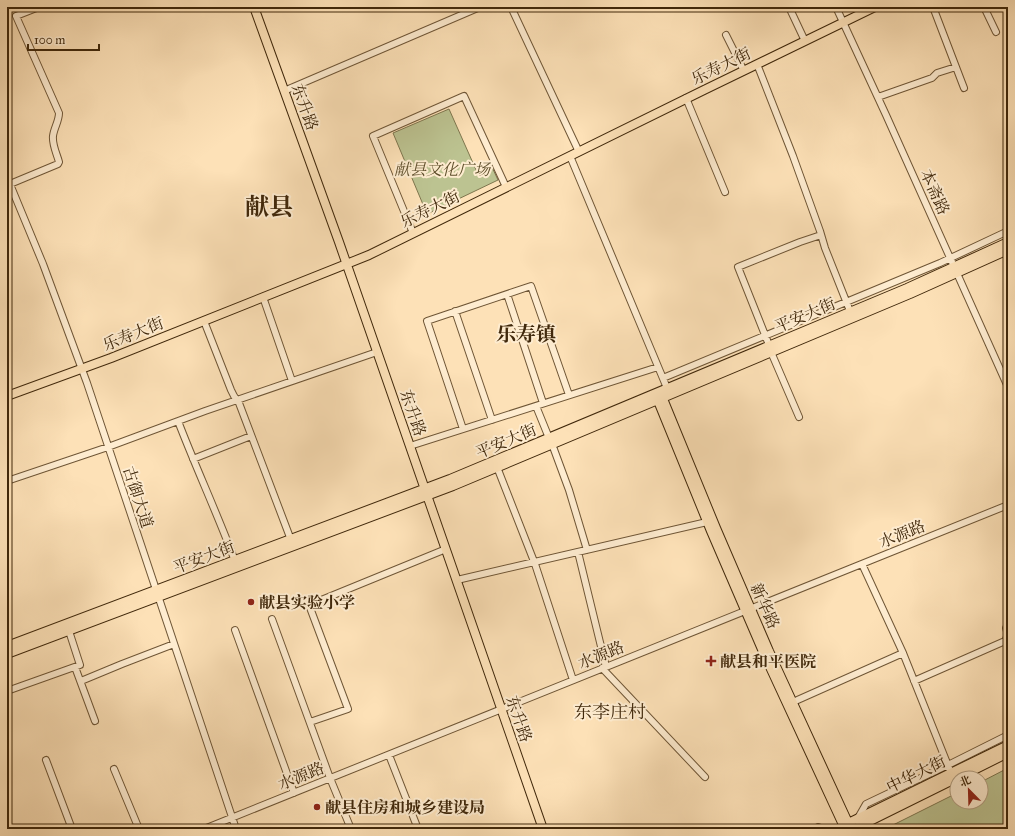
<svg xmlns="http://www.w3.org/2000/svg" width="1015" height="836" viewBox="0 0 1015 836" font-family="'IM FELL Great Primer','Noto Serif SC',serif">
	<rect width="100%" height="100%" fill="#fde1b7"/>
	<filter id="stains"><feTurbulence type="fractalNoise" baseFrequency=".005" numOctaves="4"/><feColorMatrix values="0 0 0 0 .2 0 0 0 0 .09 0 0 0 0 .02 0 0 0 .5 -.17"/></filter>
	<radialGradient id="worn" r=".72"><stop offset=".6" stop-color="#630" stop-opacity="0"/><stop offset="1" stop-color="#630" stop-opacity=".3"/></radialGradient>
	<path fill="#bcc391" stroke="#7e764e" d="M449,109L477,172L491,165L498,180L427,214L393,133Z
		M1008,768V829H885L957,793V802H981V782Z"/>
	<path fill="#9fbeac" stroke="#79826c" d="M1008,823V829H944C960,825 978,824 995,825L996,828Z"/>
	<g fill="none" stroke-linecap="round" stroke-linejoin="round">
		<g stroke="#6f5636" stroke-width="8">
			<path id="minor" d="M511,7L579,152
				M789,7L805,41
				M836,7L886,115L1008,387
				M933,7L964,88
				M984,7L996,32
				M726,35L744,71
				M757,64L793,156L820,231L825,248L850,311
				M284,91L480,7
				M878,97L932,78L937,73L956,67
				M686,98L725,192
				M570,156L667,388
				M7,177L43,264L87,383L236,829
				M10,184L58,164L59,162C57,154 52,145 53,136C54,128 59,121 59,113L16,16L39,7
				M413,233L373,136L464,96L506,187
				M507,294L543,403
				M263,297L292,381
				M455,311L492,420
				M204,321L231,390L234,396L239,403L291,540
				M769,345L738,267L800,242L821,235
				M771,352L799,417
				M663,378L940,263L1008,231
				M536,406L549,438
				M178,421C196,468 217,513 235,561
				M463,429L427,321L531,286L569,395
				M552,444L569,490L587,550
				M410,446L658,367
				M193,459L251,436
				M497,467L535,564L573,680
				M7,481L108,447L205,411L377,352
				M578,552L606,667
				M862,564L903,653L951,773
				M457,580L707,522
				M272,619L330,778L351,829
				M235,630L294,793
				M75,667L95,721
				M602,668L705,777
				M81,681L122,664L174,644
				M914,681L1005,641C1008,636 1008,634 1006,628L1008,624
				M7,691L80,665L69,631
				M793,702L903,653
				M310,722L348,709L309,605L446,549
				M389,755L418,829
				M46,760L72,829
				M114,769L139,829
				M858,818L866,804L948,765L1008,735
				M204,829L1008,505
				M815,829L818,827L824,829"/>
		</g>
		<g stroke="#40280b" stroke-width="10">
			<path id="major" d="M254,7L339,242L543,829
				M661,394L716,528L769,651L851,829
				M7,396L111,358L369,255L704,90L875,7
				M656,396L711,531L764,654L845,829
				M7,646L450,479L907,288L1008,242
				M7,654L453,486L910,294L1008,250
				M958,778L1008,753
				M836,829L1008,745
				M854,829L957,778"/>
		</g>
		<use href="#minor" stroke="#feecd0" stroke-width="6"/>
		<use href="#major" stroke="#fde1b7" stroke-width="8"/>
	</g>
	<g fill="#8f2418" stroke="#feecd0" stroke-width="1.5">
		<circle cx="251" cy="602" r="4"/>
		<path d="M709 655h4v4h4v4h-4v4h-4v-4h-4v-4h4z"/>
		<circle cx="317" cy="807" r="4"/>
	</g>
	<g text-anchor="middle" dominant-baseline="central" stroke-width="4" stroke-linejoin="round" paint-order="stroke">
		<g font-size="16" fill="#40280b" stroke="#feecd0">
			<text transform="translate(721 66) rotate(-26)">乐寿大街</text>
			<text transform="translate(305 107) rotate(70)">东升路</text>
			<text transform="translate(935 192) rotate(66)">本斋路</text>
			<text transform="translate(430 209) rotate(-26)">乐寿大街</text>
			<text transform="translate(805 315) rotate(-23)">平安大街</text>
			<text transform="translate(133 334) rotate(-22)">乐寿大街</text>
			<text transform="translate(413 413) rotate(71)">东升路</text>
			<text transform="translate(506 441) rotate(-23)">平安大街</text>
			<text transform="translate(138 497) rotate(72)">古御大道</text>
			<text transform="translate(902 534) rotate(-22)">水源路</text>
			<text transform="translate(204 557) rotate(-21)">平安大街</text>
			<text transform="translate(765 606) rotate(66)">新华路</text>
			<text transform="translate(601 655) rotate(-22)">水源路</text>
			<text transform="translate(519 719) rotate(71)">东升路</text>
			<text transform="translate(916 774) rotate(-26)">中华大街</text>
			<text transform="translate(301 776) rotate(-22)">水源路</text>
		</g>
		<g font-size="16" font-style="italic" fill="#5f4f2c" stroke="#feecd0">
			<text x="442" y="169">献县文化广场</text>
		</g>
		<g font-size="16" font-weight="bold" fill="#40280b" stroke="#feecd0" text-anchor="start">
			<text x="259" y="602">献县实验小学</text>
			<text x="720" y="661">献县和平医院</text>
			<text x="325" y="807">献县住房和城乡建设局</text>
		</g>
		<g font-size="18" fill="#40280b" stroke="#feecd0">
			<text x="610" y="712">东李庄村</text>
		</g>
		<g font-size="20" font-weight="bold" fill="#40280b" stroke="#feecd0">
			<text x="526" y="334">乐寿镇</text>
		</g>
		<g font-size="24" font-weight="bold" fill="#40280b" stroke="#feecd0">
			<text x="269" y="207">献县</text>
		</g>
	</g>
	<rect width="1015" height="836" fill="none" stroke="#fde1b7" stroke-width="24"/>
	<rect x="8" y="8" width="999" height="820" fill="none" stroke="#40280b" stroke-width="2"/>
	<rect x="12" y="12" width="991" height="812" fill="none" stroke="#40280b"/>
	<g transform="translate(969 790) rotate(337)"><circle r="19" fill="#feecd0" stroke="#b29e81"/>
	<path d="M0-3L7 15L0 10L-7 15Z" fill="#8f2418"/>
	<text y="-6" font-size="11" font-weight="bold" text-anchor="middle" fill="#40280b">北</text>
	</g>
	<path d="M28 44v6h71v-6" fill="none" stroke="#40280b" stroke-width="2"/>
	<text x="34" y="44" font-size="12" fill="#40280b" stroke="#feecd0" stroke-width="3" paint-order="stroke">100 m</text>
	<rect width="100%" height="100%" filter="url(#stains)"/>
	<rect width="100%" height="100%" fill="url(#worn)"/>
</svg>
